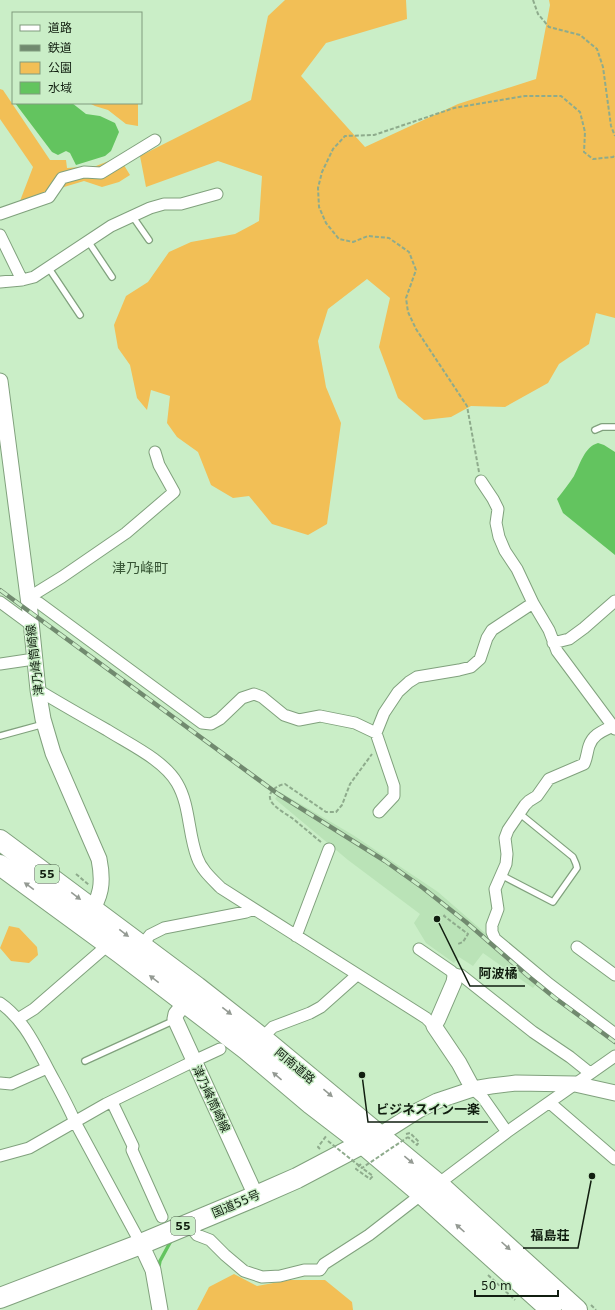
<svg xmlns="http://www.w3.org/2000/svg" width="615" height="1310" viewBox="0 0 615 1310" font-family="'DejaVu Sans','Noto Sans JP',sans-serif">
	<rect width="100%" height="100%" fill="#caeec7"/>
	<path fill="#bae3b7" d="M280,792L353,835L438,892L539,980L533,988L483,953L473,966L459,957L454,963L426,943L414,923L420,914L348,860L275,799Z"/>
	<path fill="#f2bf56" d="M285,0H406L407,19L326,43L301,76L365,147L458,104L536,79L550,5L549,0H615V318L596,313L589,344L559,364L548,383L505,407L471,406L451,417L424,420L398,398L379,347L390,298L367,279L328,309L318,341L326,387L341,423L327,524L308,535L272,524L249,496L233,498L211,485L198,452L177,437L167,423L170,396L151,390L147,410L137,398L130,365L118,348L114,325L126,296L148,282L169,252L191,242L235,234L259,221L262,176L218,161L146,187L140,156L251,100L268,16Z
		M0,89L3,90L50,160H66L67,168L96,166L119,157L130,175L119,182L102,187L84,181L64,187L36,199L20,201L33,167L0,119Z
		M89,103H138V126L126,124L108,110L95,106Z
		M9,926L19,928L37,947L38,955L29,963L11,961L0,948Z
		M234,1274L257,1286L290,1280H325L352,1302L353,1310H197L209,1287Z"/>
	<path fill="#63c45f" d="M15,103H72L86,114L100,116L115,123L119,132L111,151L105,156L76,165L70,153L66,151L58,155L52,152Z
		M598,443L604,445L615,452V555L563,513L557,499C563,491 569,484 574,476C580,465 584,447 598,443Z"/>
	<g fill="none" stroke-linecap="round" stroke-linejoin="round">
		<path stroke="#63c45f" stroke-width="3.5" d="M159,1266L160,1261L172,1239"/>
		<g stroke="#80a17d" stroke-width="8">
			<path id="lane" d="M133,217L149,240
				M88,241L112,277
				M48,267L80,315
				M595,430L602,427H615
				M0,736L44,724
				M501,875L553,902L577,868L576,864L573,857L519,813
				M85,1061L175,1020"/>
		</g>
		<g stroke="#80a17d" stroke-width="13">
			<path id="street" d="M0,214L49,197L62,178L84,172L101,173L155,140
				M0,235L22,280
				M0,282L22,280L34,277L111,226L150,208L164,204H181L217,194
				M155,452L159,465L174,492L126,533L62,577L28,598L39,603L202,723L211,724L220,719L242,698L254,694L262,697L284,715L299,720L320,716L355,723L376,733L384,713L398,692L409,682L417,677L459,670L471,667L480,659L487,638L492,630L533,603
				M481,481L493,499L498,509L496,523L499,537L505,551L517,569L533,603L549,630L557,651L615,729
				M0,602L30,624
				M553,643L569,639L584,628L615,601
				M0,664L34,659
				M38,690C61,704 84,717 107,730C129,744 164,760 177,783C190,805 188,833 197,857C201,869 211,878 221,888L426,1018L434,1026
				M613,726C603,731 593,734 589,746C587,752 587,758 584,764L549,779L537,796L529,801L525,805L508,830L505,838L507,854L506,864L495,889L498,909L492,925V932L495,939L549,984L615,1034
				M376,733L394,786V796L379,812
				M296,936L329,849
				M141,946L150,935L164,928L246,912L254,909
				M577,947L615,975
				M419,949L451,971L455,976L461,975L533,1032L570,1057L590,1073
				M0,1003C23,1019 34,1043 47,1067C57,1086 67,1103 75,1122L141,1244
				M18,1019L34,1009L109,944
				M262,1038L273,1027L310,1013L321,1007L357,975
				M0,1083L11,1084L47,1068
				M473,1089L483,1098L507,1132
				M112,1102L133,1146L132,1150L162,1217
				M550,1103L615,1159
				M0,1156L29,1148L106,1104L194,1061L220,1049
				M438,1184L507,1132L615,1056
				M188,1224L197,1235L210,1240L225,1255L244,1271L262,1277L280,1276L304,1270H320L324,1264L369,1235L409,1204L422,1194"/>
		</g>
		<g stroke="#80a17d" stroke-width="17">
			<path id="secondary" d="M0,381L30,612L38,690L43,719L53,753L99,859C104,884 101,896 88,918
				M455,976L454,982L438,1019L434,1026L459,1063L473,1089
				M185,1003L176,1014L175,1019L256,1196
				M378,1136L419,1110L437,1101L473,1089L491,1086L516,1083L575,1084L615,1093
				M141,1244L153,1270L160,1310"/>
		</g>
		<g stroke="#80a17d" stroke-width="22">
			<path id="highway" d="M0,840L197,987L262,1038L438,1184L577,1310
				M0,865L120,953L247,1050L311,1104L363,1144L422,1194L551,1310
				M0,1298L141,1244L256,1196L297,1178L373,1138"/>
		</g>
		<path stroke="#8eab8c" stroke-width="2" stroke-dasharray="4 2" stroke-linecap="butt" d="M533,0L538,14L549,27L580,35L597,49L603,67L611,126L615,136
			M479,472L467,406L416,329L408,312L406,298L416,270L409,252L389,238L368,236L353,242L339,239L326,223L319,207L318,188L322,172L333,149L345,136L374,135L454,108L525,96H561L580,112L585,132L584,152L593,159L613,157L615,155
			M321,842C311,834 302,826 292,818C286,814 279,810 274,805C264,795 274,786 285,784L326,812H336L342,805L350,784L372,754
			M76,874L89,885
			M445,915L444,916L468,934L463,942L458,944
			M406,1134L410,1133L419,1142L417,1145L408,1137
			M320,1149L318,1147L327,1135
			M361,1164L356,1169L370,1179L373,1176L362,1168
			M488,1275L515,1300
			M591,1305L596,1310"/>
		<use href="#lane" stroke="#fff" stroke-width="5.5"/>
		<use href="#street" stroke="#fff" stroke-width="11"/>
		<use href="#secondary" stroke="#fff" stroke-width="15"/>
		<use href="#highway" stroke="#fff" stroke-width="20"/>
		<g stroke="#718a6f" stroke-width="4.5">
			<path id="rail" d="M0,590L278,794L385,861L423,888L466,922L528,976L555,998L615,1042"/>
		</g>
		<use href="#rail" stroke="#caeec7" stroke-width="3" stroke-dasharray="9" stroke-linecap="butt"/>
		<path stroke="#8eab8c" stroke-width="2" stroke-dasharray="4 2" stroke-linecap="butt" d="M328,1141L362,1168L408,1137"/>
	</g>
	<defs><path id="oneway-solid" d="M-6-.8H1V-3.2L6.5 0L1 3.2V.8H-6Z"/></defs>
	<g fill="#949a93">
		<use href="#oneway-solid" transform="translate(29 886) rotate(-144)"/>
		<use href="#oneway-solid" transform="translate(76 896) rotate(37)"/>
		<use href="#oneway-solid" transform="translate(124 933) rotate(38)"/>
		<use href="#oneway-solid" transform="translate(154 979) rotate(-142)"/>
		<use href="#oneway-solid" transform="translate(227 1011) rotate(38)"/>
		<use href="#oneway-solid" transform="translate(277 1076) rotate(-140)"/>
		<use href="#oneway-solid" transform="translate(328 1093) rotate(40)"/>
		<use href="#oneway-solid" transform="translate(409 1160) rotate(39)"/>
		<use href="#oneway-solid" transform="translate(460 1228) rotate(-138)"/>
		<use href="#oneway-solid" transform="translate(506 1246) rotate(42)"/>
	</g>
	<g text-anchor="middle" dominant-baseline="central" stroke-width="3" stroke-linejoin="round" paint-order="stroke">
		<g fill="#caeec7" stroke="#485c47" stroke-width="1">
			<rect x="35" y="865" width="24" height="18" rx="3"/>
			<rect x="171" y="1217" width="24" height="18" rx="3"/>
		</g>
		<g font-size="11" font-weight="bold" fill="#111e10">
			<text x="47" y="874">55</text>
			<text x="183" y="1226">55</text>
		</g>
		<g font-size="12" fill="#111e10" stroke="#caeec7">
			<text transform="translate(35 660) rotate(-97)">津乃峰筒崎線</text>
			<text transform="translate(295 1066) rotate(40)">阿南道路</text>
			<text transform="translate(211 1099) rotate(65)">津乃峰筒崎線</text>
			<text transform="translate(236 1204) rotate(-23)">国道55号</text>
		</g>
		<g font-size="14" fill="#375535" stroke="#caeec7">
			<text x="140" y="568">津乃峰町</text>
		</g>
	</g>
	<path fill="none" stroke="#111e10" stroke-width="1.5" d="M437 919L470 986H525M362 1075L368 1122H488M592 1176L578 1248H523"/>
	<g fill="#111e10" stroke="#caeec7" stroke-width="1.5">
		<circle cx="437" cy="919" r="4"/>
		<circle cx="362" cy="1075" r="4"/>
		<circle cx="592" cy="1176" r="4"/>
	</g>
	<g font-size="13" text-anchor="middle" font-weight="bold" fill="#111e10" stroke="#caeec7" stroke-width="3" stroke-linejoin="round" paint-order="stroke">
		<text x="498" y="978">阿波橘</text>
		<text x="428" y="1114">ビジネスイン一楽</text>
		<text x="550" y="1240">福島荘</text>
	</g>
	<rect x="12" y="12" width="130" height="92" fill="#caeec7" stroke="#809b7e"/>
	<rect x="20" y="25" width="20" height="6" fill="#ffffff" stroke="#809b7e"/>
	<text x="48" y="32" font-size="12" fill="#111e10">道路</text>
	<rect x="20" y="45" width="20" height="6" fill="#718a6f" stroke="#809b7e"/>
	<text x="48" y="52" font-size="12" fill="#111e10">鉄道</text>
	<rect x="20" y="62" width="20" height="12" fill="#f2bf56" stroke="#809b7e"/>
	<text x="48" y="72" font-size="12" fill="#111e10">公園</text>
	<rect x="20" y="82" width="20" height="12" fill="#63c45f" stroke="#809b7e"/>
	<text x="48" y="92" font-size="12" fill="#111e10">水域</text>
	<path d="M475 1290v6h83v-6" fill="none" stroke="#111e10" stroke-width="2"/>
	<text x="481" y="1290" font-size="12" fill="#111e10" stroke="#caeec7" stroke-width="3" paint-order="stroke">50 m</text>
</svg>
